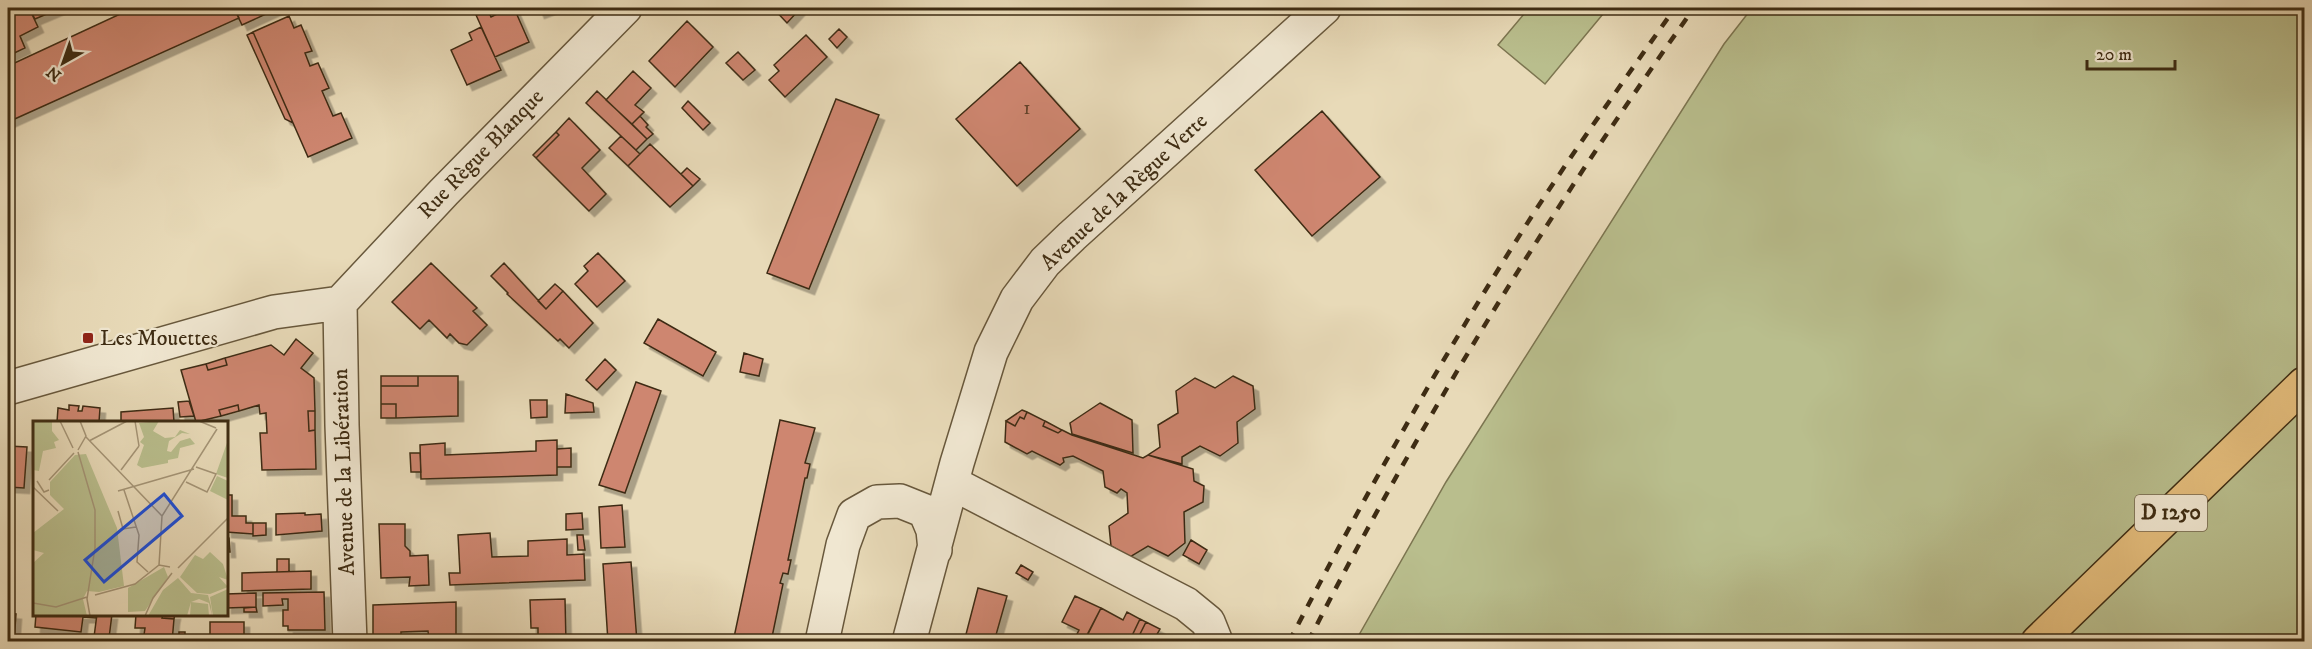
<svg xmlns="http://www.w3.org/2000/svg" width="2312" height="649" viewBox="0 0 2312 649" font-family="'IM FELL DW Pica',serif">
	<defs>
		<filter id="shadow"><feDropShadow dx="5.5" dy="5.5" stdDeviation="0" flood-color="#0004"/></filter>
	</defs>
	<rect width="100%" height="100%" fill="#e8dab8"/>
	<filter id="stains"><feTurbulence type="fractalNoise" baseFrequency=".00333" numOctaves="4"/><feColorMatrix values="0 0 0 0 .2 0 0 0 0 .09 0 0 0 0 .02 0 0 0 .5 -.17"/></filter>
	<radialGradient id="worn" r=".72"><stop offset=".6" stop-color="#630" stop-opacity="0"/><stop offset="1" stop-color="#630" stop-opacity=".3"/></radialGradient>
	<path fill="#b9be8d" stroke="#7c7550" stroke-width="1.5" d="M1529,8H1608L1545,84L1498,45Z
		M1752,8H2304V641L1355,642L1446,482L1724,44Z"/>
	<path fill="#ce8670" stroke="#3e2c13" stroke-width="1.5" filter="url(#shadow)" d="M8,8H29L38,27L20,36L25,48L8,56Z
		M29,8H61L35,19Z
		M133,8H234L239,18L8,122V66Z
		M234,8H279L242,25Z
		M510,8H514L529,42L495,57L476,15L488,10L491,17Z
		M537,8H552L539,13Z
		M773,8H797L799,10L787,23Z
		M289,16L294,28L301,25L312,51L305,53L310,66L318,63L329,88L322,91L333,116L341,113L352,138L308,157L253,32Z
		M687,21L713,47L675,87L649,61Z
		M481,27L501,70L467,85L451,50L472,40L469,33Z
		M839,29L847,37L837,48L829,39Z
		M253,32L293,123L285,119L247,35Z
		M806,35L827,57L785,97L769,80L779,71L774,65Z
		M738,52L755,70L743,80L726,63Z
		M1020,62L1080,129L1017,186L956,119Z
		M633,71L651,88L635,105L644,112L632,124L606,100Z
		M597,91L647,139L636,150L586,103Z
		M836,99L879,115L809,289L767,273Z
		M688,101L710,123L703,130L682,108Z
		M1322,111L1380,177L1312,236L1255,170Z
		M640,116L648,125L646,127L653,134L647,139L632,124Z
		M569,118L600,150L582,168L606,194L589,211L536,158L559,135L556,132Z
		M556,132L559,135L536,158L533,155Z
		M621,136L640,154L628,166L609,148Z
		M650,144L693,186L670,207L628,166Z
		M687,168L700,179L693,186L681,174Z
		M598,253L625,281L597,307L575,284L588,271L584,266Z
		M431,263L477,308L473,311L487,325L467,345L459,343L450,334L447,338L429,320L420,329L392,302Z
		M504,263L546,309L563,291L593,323L569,348L560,339L558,341L507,294L508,293L491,276Z
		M555,284L563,291L546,309L538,301Z
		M658,319L716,352L703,376L644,343Z
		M296,339L313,353L301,368L314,378L315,411H308L309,431L315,430L316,469L262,470L260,433H267L266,413L260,414L259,405L239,411L238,405L219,410L221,416L196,422L181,370L206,364L208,370L227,365L225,358L271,345L284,355Z
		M744,353L763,359L759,376L740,372Z
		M225,358L227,365L208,370L206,364Z
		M605,359L616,370L597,390L586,380Z
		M381,376H418V386H381Z
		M418,376H458V416L396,418V404H381V386H418Z
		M1233,376L1253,386L1255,409L1237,422L1238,443L1220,456L1200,446L1182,457V464L1148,455L1160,447L1158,425L1178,413L1176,391L1195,378L1215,388Z
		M636,382L661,391L625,493L599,485Z
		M566,394L593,403L594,412L565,413Z
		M530,400H547V417L531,418Z
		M189,401L194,416L180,417L178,402Z
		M1100,403L1132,420L1133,453L1072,434L1070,423Z
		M381,404H396V418H381Z
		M69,405L79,406L78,411H82L83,406L100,408L99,422H57L58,408L69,410Z
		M238,405L239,411L221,416L219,410Z
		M173,408L174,422H121V412Z
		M1022,410L1027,412L1024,419L1020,417L1015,426L1006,421Z
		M308,411H315V430L309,431Z
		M1027,412L1045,421L1043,426L1058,433L1062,430L1072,435L1143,458L1148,455L1193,469L1194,481L1204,486L1203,502L1184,512L1185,543L1168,556L1148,546L1130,557L1111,546L1109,526L1128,513L1127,493L1121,489L1117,493L1105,487L1103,471L1073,456L1063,458L1064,462L1060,465L1032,451L1027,454L1005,442L1006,421L1015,426L1020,417L1024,419Z
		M780,420L815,428L805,463L810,464L807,478H805L788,560H791L788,574L783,573L780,583L783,584L771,642H733Z
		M1045,421L1062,430L1058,433L1043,426Z
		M557,440V475L421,479L420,445L445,443V455L536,451V441Z
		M8,446L27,447L24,488L8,487Z
		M571,448V467H557V449Z
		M410,453H420L421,472H411Z
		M226,495H232V516H246V523H253V534L226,532Z
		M622,505L625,547L601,548L599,507Z
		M305,513V515L321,514L322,531L276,535V514Z
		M582,513L583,529L566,530V514Z
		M253,523H266V535L253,536Z
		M379,524H405V546L410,551V556L428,555L429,585L409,586L410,577L381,578Z
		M490,533L492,557L528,556V541L567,539V555L584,554L585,580L450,585L449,573H460L458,535Z
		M577,535H583L585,550H578Z
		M226,537L229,538L230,552H226Z
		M1191,540L1207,550L1199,564L1183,555Z
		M277,559H289V572H277Z
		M631,562L637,642H608L603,564Z
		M1021,565L1033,572L1028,580L1016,573Z
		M311,571V589L242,591V573Z
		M978,588L1007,596L994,642H964Z
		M324,592L325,630H288V626H283V610H288V599H282L283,605L263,606V593Z
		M256,593V607L226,608V594Z
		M1075,596L1101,608L1084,642L1074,640L1079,630L1062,622Z
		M565,599L566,642H538V628H531L530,600Z
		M456,602V639H454V642H431L429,640L428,631L401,632V640L373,641V605Z
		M256,607L257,612H244V608Z
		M1101,608L1123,620L1127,612L1140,619L1129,642H1101L1087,635Z
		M8,613L16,614L14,642H8Z
		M36,614H97L96,618L83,617L81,632L35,627Z
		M97,614H112L109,638L94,637Z
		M136,614H163L162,618L174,619L172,642H143L145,628H135Z
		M163,614H175L174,619L162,618Z
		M1140,619L1146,622L1136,642H1129Z
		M210,622H244V642H210Z
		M1146,622L1160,629L1156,636L1167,642H1136Z
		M179,632H185V639H195V642H179Z"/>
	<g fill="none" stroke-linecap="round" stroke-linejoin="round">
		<g stroke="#68583c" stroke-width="36">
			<path id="minor" d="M340,303L444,192L625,8
				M340,303L342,425L350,642
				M8,388L274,312L340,303
				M952,483L1186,604L1208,622L1216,642
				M822,642L843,545L854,515L877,502L900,501L925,511L933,530L935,550
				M909,642L957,463L991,352L1017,299L1045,262L1072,236L1324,8"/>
		</g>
		<g stroke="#3e2c13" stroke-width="36">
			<path id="major" d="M2038,642L2304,384"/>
		</g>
		<use href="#minor" stroke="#f0e7d1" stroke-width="33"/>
		<use href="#major" stroke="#e4bd7c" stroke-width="33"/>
		<path stroke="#3e2c13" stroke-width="4.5" stroke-dasharray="10 10" stroke-linecap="butt" d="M1289,642C1366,493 1448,346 1539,205C1583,138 1629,73 1675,8
			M1308,642C1421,420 1550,210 1694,8"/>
	</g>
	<rect fill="#8f2418" stroke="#f0e7d1" stroke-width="2" x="82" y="332" width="12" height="12" rx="3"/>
	<g text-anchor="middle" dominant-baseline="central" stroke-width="4.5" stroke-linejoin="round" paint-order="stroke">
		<g font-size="20" fill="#62422a">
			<text x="1027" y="108">1</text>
		</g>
		<rect fill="#f0e7d1" stroke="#73644c" stroke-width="1.5" x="2135" y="495" width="72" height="36" rx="4.5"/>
		<g font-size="21" font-weight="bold" fill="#3e2c13">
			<text x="2171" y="513">D 1250</text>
		</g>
		<g font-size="22" fill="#3e2c13" stroke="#f0e7d1">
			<text transform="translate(481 154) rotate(-46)">Rue Règue Blanque</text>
			<text transform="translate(1124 192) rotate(-43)">Avenue de la Règue Verte</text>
			<text transform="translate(344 472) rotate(-92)">Avenue de la Libération</text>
		</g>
		<g font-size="22" fill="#3e2c13" stroke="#f0e7d1" text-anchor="start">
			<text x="100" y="338">Les Mouettes</text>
		</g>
	</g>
	<g transform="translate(33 421)">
		<rect width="195" height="195" fill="#e8dab8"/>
		<path d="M0,0H19V10L26,19L21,21L23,27L10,30L6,50L0,49ZM126,0L120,10L132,17L142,16L147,9L157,13L149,12L136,20L134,30L138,31L147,20L157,17L162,23L147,27L145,37L135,39V42L109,47L104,44L111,24L107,21L111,16L106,2ZM195,19L194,28L195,57L183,53ZM53,33L84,107L91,165L66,171L54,170L50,178L54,195H0V142L11,132L0,129V112L31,88L17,74V61L42,34ZM184,55L195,60V79L177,70ZM177,131L190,143L195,159L186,156L195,166L177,173L164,172L147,156L162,134L170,138ZM131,146L135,156L112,190L95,191V167ZM145,157L158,172L175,174L178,185L179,195L176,182L166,178L158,181L175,183L176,195H157L158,181L154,195H115L130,169ZM195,168V195H180L177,176Z" fill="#b9be8d"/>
		<path fill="none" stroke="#a49476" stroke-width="1.5" d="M27,0L40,27M102,0L106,25M166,0L183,7M53,16L129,95M56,20L94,0M45,29L53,15L47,0M45,31L62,89V127L54,178L57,195M88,49L106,25M16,59L41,32M4,60L11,71L16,69M153,61L174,71L183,53L163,46M0,66L25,90M91,69L106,114L104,141L115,151M85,70L161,48M85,90L90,108L103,106M129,95L184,8M126,144L129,95M145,147L195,97M62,174L102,163L126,144L137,146M0,182L23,186L54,176M112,195L120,177L139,152"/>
		<path fill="#1d4ed8" fill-opacity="0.15" stroke="#1d4ed8" stroke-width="3" d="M131,73L149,95L71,161L52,139Z"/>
		<rect width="195" height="195" fill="none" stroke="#3e2c13" stroke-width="3"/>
	</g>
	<rect width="2312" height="649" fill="none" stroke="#e8dab8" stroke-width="30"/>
	<rect x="9" y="9" width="2294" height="631" fill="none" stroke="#3e2c13" stroke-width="3"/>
	<rect x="15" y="15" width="2282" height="619" fill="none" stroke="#3e2c13" stroke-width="1.5"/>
	<g transform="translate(63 63) rotate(220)" stroke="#f0e7d1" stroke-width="4.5" paint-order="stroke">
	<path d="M0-4.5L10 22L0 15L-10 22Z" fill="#3e2c13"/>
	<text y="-9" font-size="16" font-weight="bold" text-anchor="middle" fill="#3e2c13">N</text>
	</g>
	<path d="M2087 60v9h88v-9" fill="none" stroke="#3e2c13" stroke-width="3"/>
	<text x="2096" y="60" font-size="18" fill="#3e2c13" stroke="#f0e7d1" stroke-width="4.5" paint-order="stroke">20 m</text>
	<rect width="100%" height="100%" filter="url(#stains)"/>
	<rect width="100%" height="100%" fill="url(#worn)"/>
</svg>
